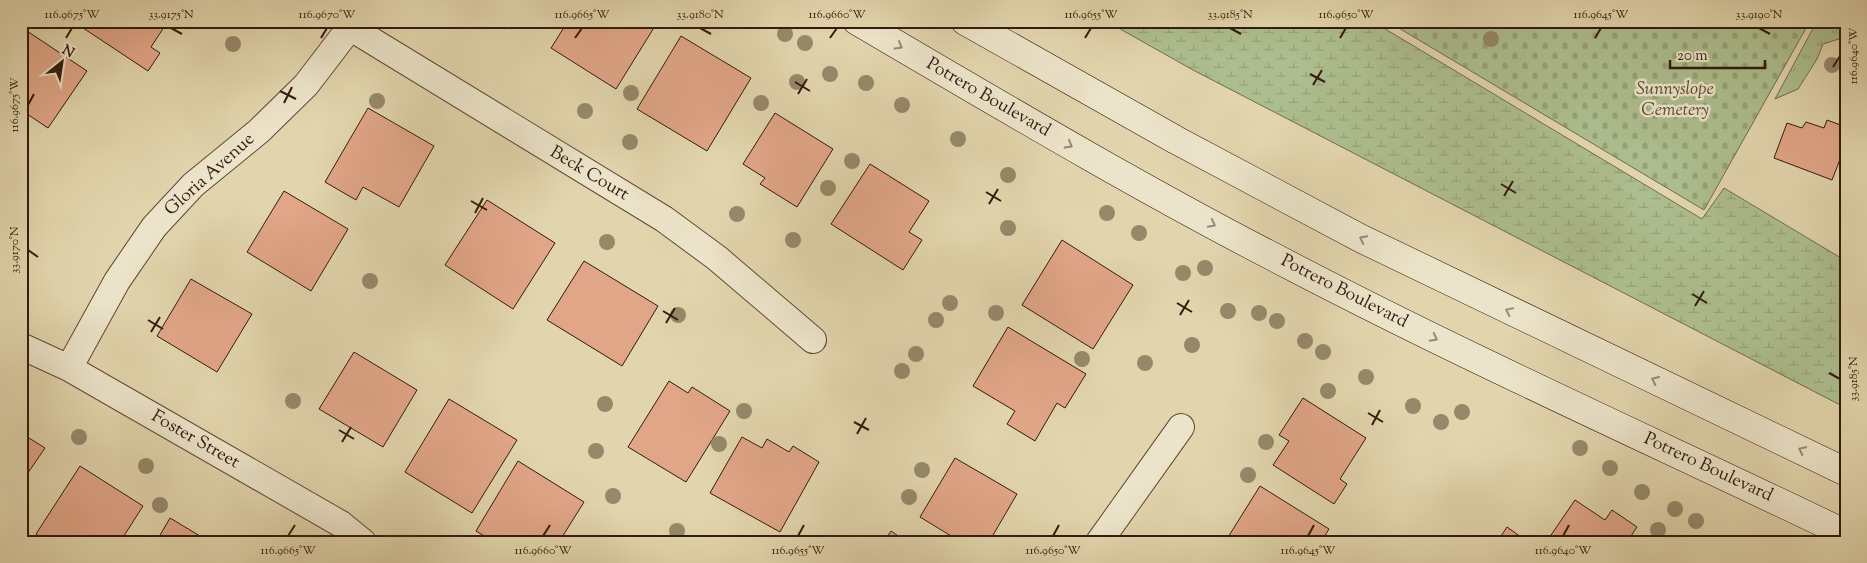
<svg xmlns="http://www.w3.org/2000/svg" width="1867" height="563" viewBox="0 0 1867 563" font-family="'Sorts Mill Goudy',serif">
	<defs>
		<pattern id="grass-tufts" width="24" height="20" patternUnits="userSpaceOnUse" patternTransform="scale(1.25)"><rect width="24" height="20" fill="#adbe8e"/><path d="M3 7l-1-3M5 7V3M7 7l1-3M15 17l-1-3M17 17v-4M19 17l1-3" fill="none" stroke="#95a379"/></pattern>
		<pattern id="wetland-marsh" width="20" height="14" patternUnits="userSpaceOnUse" patternTransform="scale(1.25)"><rect width="20" height="14" fill="#adbe8e"/><path d="M1 5h8M5 5V1M11 12h8M15 12V8" fill="none" stroke="#95a379"/></pattern>
		<pattern id="cemetery-stones" width="16" height="16" patternUnits="userSpaceOnUse" patternTransform="scale(1.25)"><rect width="16" height="16" fill="#adbe8e"/><path d="M2 7V4a2 2 0 0 1 4 0v3zM10 15v-3a2 2 0 0 1 4 0v3z" fill="#95a379"/></pattern>
	</defs>
	<rect width="100%" height="100%" fill="#e2d5ad"/>
	<filter id="stains"><feTurbulence type="fractalNoise" baseFrequency=".004" numOctaves="4"/><feColorMatrix values="0 0 0 0 .2 0 0 0 0 .09 0 0 0 0 .02 0 0 0 .5 -.17"/></filter>
	<radialGradient id="worn" r=".72"><stop offset=".6" stop-color="#630" stop-opacity="0"/><stop offset="1" stop-color="#630" stop-opacity=".3"/></radialGradient>
	<path fill="url(#grass-tufts)" stroke="#706c4d" d="M1817,21H1844L1839,39L1823,44L1817,59L1798,89L1775,99Z"/>
	<path fill="url(#wetland-marsh)" stroke="#706c4d" d="M1106,21H1372L1702,219L1724,188L1846,261V408L1193,70Z"/>
	<path fill="url(#cemetery-stones)" stroke="#706c4d" d="M1387,21H1810L1704,210Z"/>
	<path fill="#e1a688" stroke="#331a0c" d="M78,21H168L151,47L160,53L148,71L77,24Z
		M499,21H517L512,29Z
		M568,21H647L655,26L616,89L551,48Z
		M21,27L87,71L48,128L21,110Z
		M681,36L751,78L707,151L637,109Z
		M368,108L434,146L399,207L363,187L356,200L325,182Z
		M775,113L833,149L797,207L760,184L765,178L743,164Z
		M1827,120L1846,127V144L1832,180L1774,158L1787,123L1802,128L1806,122L1824,128Z
		M870,164L929,201L909,232L922,240L903,270L831,224Z
		M284,191L348,229L311,291L247,252Z
		M487,200L555,243L513,309L445,265Z
		M1062,240L1133,285L1093,349L1022,305Z
		M584,261L658,306L622,366L547,320Z
		M191,279L252,314L217,372L157,336Z
		M1008,327L1086,374L1065,408L1057,403L1035,441L1007,424L1015,411L973,386Z
		M354,352L417,390L383,447L319,409Z
		M669,381L688,393L692,387L730,411L686,482L628,447Z
		M1303,398L1366,438L1340,479L1347,484L1334,504L1273,465L1289,441L1279,435Z
		M449,399L517,440L472,513L405,472Z
		M21,433L45,448L21,483Z
		M742,437L762,448L767,439L789,452L793,446L819,462L780,532L710,493Z
		M955,458L1017,494L989,542H961L920,517Z
		M518,461L584,502L559,542H494L476,531Z
		M80,466L143,506L120,542H48L36,534Z
		M1260,486L1329,529L1321,542H1225Z
		M1575,500L1605,520L1612,510L1637,527L1627,542H1554L1549,538Z
		M170,518L210,542H156Z
		M1507,527L1528,542H1497Z
		M891,531L907,542H884Z"/>
	<g fill="none" stroke-linecap="round" stroke-linejoin="round">
		<g stroke="#5f4934" stroke-width="28">
			<path id="street" d="M351,28L664,219L717,258L813,340
				M21,346L69,368L341,524L363,542
				M69,368L117,281L154,227L193,185L259,131L306,85L355,21
				M1099,542L1181,427"/>
		</g>
		<g stroke="#331a0c" stroke-width="29">
			<path id="secondary" d="M857,21C1000,105 1143,190 1291,266C1473,361 1661,445 1846,534
				M965,21L1176,140L1360,238L1846,472"/>
		</g>
		<use href="#street" stroke="#ece4ca" stroke-width="26"/>
		<use href="#secondary" stroke="#ece4ca" stroke-width="28"/>
	</g>
	<g fill="#96896a">
		<circle cx="785" cy="34" r="8"/>
		<circle cx="1491" cy="39" r="8"/>
		<circle cx="805" cy="43" r="8"/>
		<circle cx="233" cy="44" r="8"/>
		<circle cx="1832" cy="65" r="8"/>
		<circle cx="830" cy="74" r="8"/>
		<circle cx="797" cy="82" r="8"/>
		<circle cx="866" cy="83" r="8"/>
		<circle cx="631" cy="93" r="8"/>
		<circle cx="377" cy="101" r="8"/>
		<circle cx="761" cy="103" r="8"/>
		<circle cx="902" cy="105" r="8"/>
		<circle cx="585" cy="111" r="8"/>
		<circle cx="958" cy="139" r="8"/>
		<circle cx="630" cy="142" r="8"/>
		<circle cx="852" cy="161" r="8"/>
		<circle cx="1008" cy="175" r="8"/>
		<circle cx="828" cy="188" r="8"/>
		<circle cx="1107" cy="213" r="8"/>
		<circle cx="737" cy="214" r="8"/>
		<circle cx="1008" cy="228" r="8"/>
		<circle cx="1139" cy="233" r="8"/>
		<circle cx="793" cy="240" r="8"/>
		<circle cx="607" cy="242" r="8"/>
		<circle cx="1205" cy="268" r="8"/>
		<circle cx="1183" cy="273" r="8"/>
		<circle cx="370" cy="281" r="8"/>
		<circle cx="950" cy="303" r="8"/>
		<circle cx="1228" cy="311" r="8"/>
		<circle cx="996" cy="313" r="8"/>
		<circle cx="1259" cy="313" r="8"/>
		<circle cx="678" cy="315" r="8"/>
		<circle cx="936" cy="320" r="8"/>
		<circle cx="1277" cy="321" r="8"/>
		<circle cx="1305" cy="341" r="8"/>
		<circle cx="1192" cy="345" r="8"/>
		<circle cx="1323" cy="352" r="8"/>
		<circle cx="916" cy="354" r="8"/>
		<circle cx="1082" cy="359" r="8"/>
		<circle cx="1145" cy="363" r="8"/>
		<circle cx="902" cy="371" r="8"/>
		<circle cx="1366" cy="377" r="8"/>
		<circle cx="1328" cy="391" r="8"/>
		<circle cx="293" cy="401" r="8"/>
		<circle cx="605" cy="404" r="8"/>
		<circle cx="1413" cy="406" r="8"/>
		<circle cx="744" cy="411" r="8"/>
		<circle cx="1462" cy="412" r="8"/>
		<circle cx="1441" cy="422" r="8"/>
		<circle cx="79" cy="437" r="8"/>
		<circle cx="1266" cy="442" r="8"/>
		<circle cx="719" cy="444" r="8"/>
		<circle cx="1580" cy="448" r="8"/>
		<circle cx="596" cy="451" r="8"/>
		<circle cx="146" cy="466" r="8"/>
		<circle cx="1610" cy="468" r="8"/>
		<circle cx="922" cy="470" r="8"/>
		<circle cx="1248" cy="475" r="8"/>
		<circle cx="1642" cy="492" r="8"/>
		<circle cx="613" cy="496" r="8"/>
		<circle cx="909" cy="497" r="8"/>
		<circle cx="160" cy="505" r="8"/>
		<circle cx="1675" cy="509" r="8"/>
		<circle cx="1696" cy="521" r="8"/>
		<circle cx="1658" cy="530" r="8"/>
		<circle cx="677" cy="531" r="8"/>
	</g>
	<defs><path id="oneway-chevron" d="M-2-3.5L2.5 0L-2 3.5" fill="none" stroke-width="1.6" stroke-linecap="round" stroke-linejoin="round" transform="scale(1.25)"/></defs>
	<g stroke="#998974">
		<use href="#oneway-chevron" transform="translate(899 46) rotate(30)"/>
		<use href="#oneway-chevron" transform="translate(1069 145) rotate(30)"/>
		<use href="#oneway-chevron" transform="translate(1212 224) rotate(28)"/>
		<use href="#oneway-chevron" transform="translate(1363 239) rotate(-153)"/>
		<use href="#oneway-chevron" transform="translate(1509 311) rotate(-154)"/>
		<use href="#oneway-chevron" transform="translate(1434 338) rotate(27)"/>
		<use href="#oneway-chevron" transform="translate(1655 380) rotate(-155)"/>
		<use href="#oneway-chevron" transform="translate(1802 450) rotate(-154)"/>
	</g>
	<path fill="none" stroke="#331a0c" stroke-width="2" d="M171,28L182,34M700,28L711,34M1230,28L1241,34M1759,28L1770,34M66,38L72,28M321,38L327,28M575,38L582,28M830,38L837,28M1085,38L1091,28M1340,38L1346,28M1595,38L1601,28M1833,67L1840,56M1310,74L1325,82M795,82L810,91M1313,85L1322,70M280,91L296,99M798,94L807,79M284,103L292,87M28,105L34,94M1501,184L1516,193M986,192L1001,201M1504,196L1513,181M471,201L487,210M989,204L998,189M475,213L483,198M28,250L38,257M1692,294L1707,303M1177,303L1192,312M1695,306L1704,291M663,311L678,320M1180,315L1189,300M148,320L163,329M666,323L675,308M151,332L160,317M1829,373L1840,379M1368,413L1383,422M854,422L869,430M1372,425L1380,410M339,430L354,439M857,434L866,418M342,442L351,427M288,536L295,525M543,536L550,525M798,536L804,525M1053,536L1059,525M1308,536L1314,525M1563,536L1569,525"/>
	<g text-anchor="middle" dominant-baseline="central" stroke-width="5" stroke-linejoin="round" paint-order="stroke">
		<g font-size="18" font-style="italic" fill="#584b33" stroke="#ece4ca">
			<text x="1675" y="90">Sunnyslope<tspan x="1675" dy="21">Cemetery</tspan></text>
		</g>
		<g font-size="18" fill="#331a0c" stroke="#ece4ca">
			<text transform="translate(988 98) rotate(30)">Potrero Boulevard</text>
			<text transform="translate(589 174) rotate(31)">Beck Court</text>
			<text transform="translate(210 175) rotate(-42)">Gloria Avenue</text>
			<text transform="translate(1344 292) rotate(27)">Potrero Boulevard</text>
			<text transform="translate(195 440) rotate(30)">Foster Street</text>
			<text transform="translate(1708 468) rotate(25)">Potrero Boulevard</text>
		</g>
	</g>
	<rect width="1867" height="563" fill="none" stroke="#e2d5ad" stroke-width="55"/>
	<g transform="translate(62 62) rotate(30)" stroke="#ece4ca" stroke-width="4" paint-order="stroke">
	<path d="M0-4L9 19L0 12L-9 19Z" fill="#331a0c"/>
	<text y="-8" font-size="14" font-weight="bold" text-anchor="middle" fill="#331a0c">N</text>
	</g>
	<path d="M1670 60v8h95v-8" fill="none" stroke="#331a0c" stroke-width="2.5"/>
	<text x="1677" y="60" font-size="15" fill="#331a0c" stroke="#ece4ca" stroke-width="4" paint-order="stroke">20 m</text>
	<rect x="28" y="28" width="1812" height="508" fill="none" stroke="#331a0c" stroke-width="2"/>
	<g font-size="12" text-anchor="middle" fill="#331a0c">
		<text x="72" y="18">116.9675°W</text>
		<text x="171" y="18">33.9175°N</text>
		<text x="327" y="18">116.9670°W</text>
		<text x="582" y="18">116.9665°W</text>
		<text x="700" y="18">33.9180°N</text>
		<text x="837" y="18">116.9660°W</text>
		<text x="1091" y="18">116.9655°W</text>
		<text x="1230" y="18">33.9185°N</text>
		<text x="1346" y="18">116.9650°W</text>
		<text x="1601" y="18">116.9645°W</text>
		<text x="1759" y="18">33.9190°N</text>
		<text transform="translate(1853 56) rotate(-90)" y="4">116.9640°W</text>
		<text transform="translate(14 105) rotate(-90)" y="4">116.9675°W</text>
		<text transform="translate(14 250) rotate(-90)" y="4">33.9170°N</text>
		<text transform="translate(1853 379) rotate(-90)" y="4">33.9185°N</text>
		<text x="288" y="554">116.9665°W</text>
		<text x="543" y="554">116.9660°W</text>
		<text x="798" y="554">116.9655°W</text>
		<text x="1053" y="554">116.9650°W</text>
		<text x="1308" y="554">116.9645°W</text>
		<text x="1563" y="554">116.9640°W</text>
	</g>
	<rect width="100%" height="100%" filter="url(#stains)"/>
	<rect width="100%" height="100%" fill="url(#worn)"/>
</svg>
